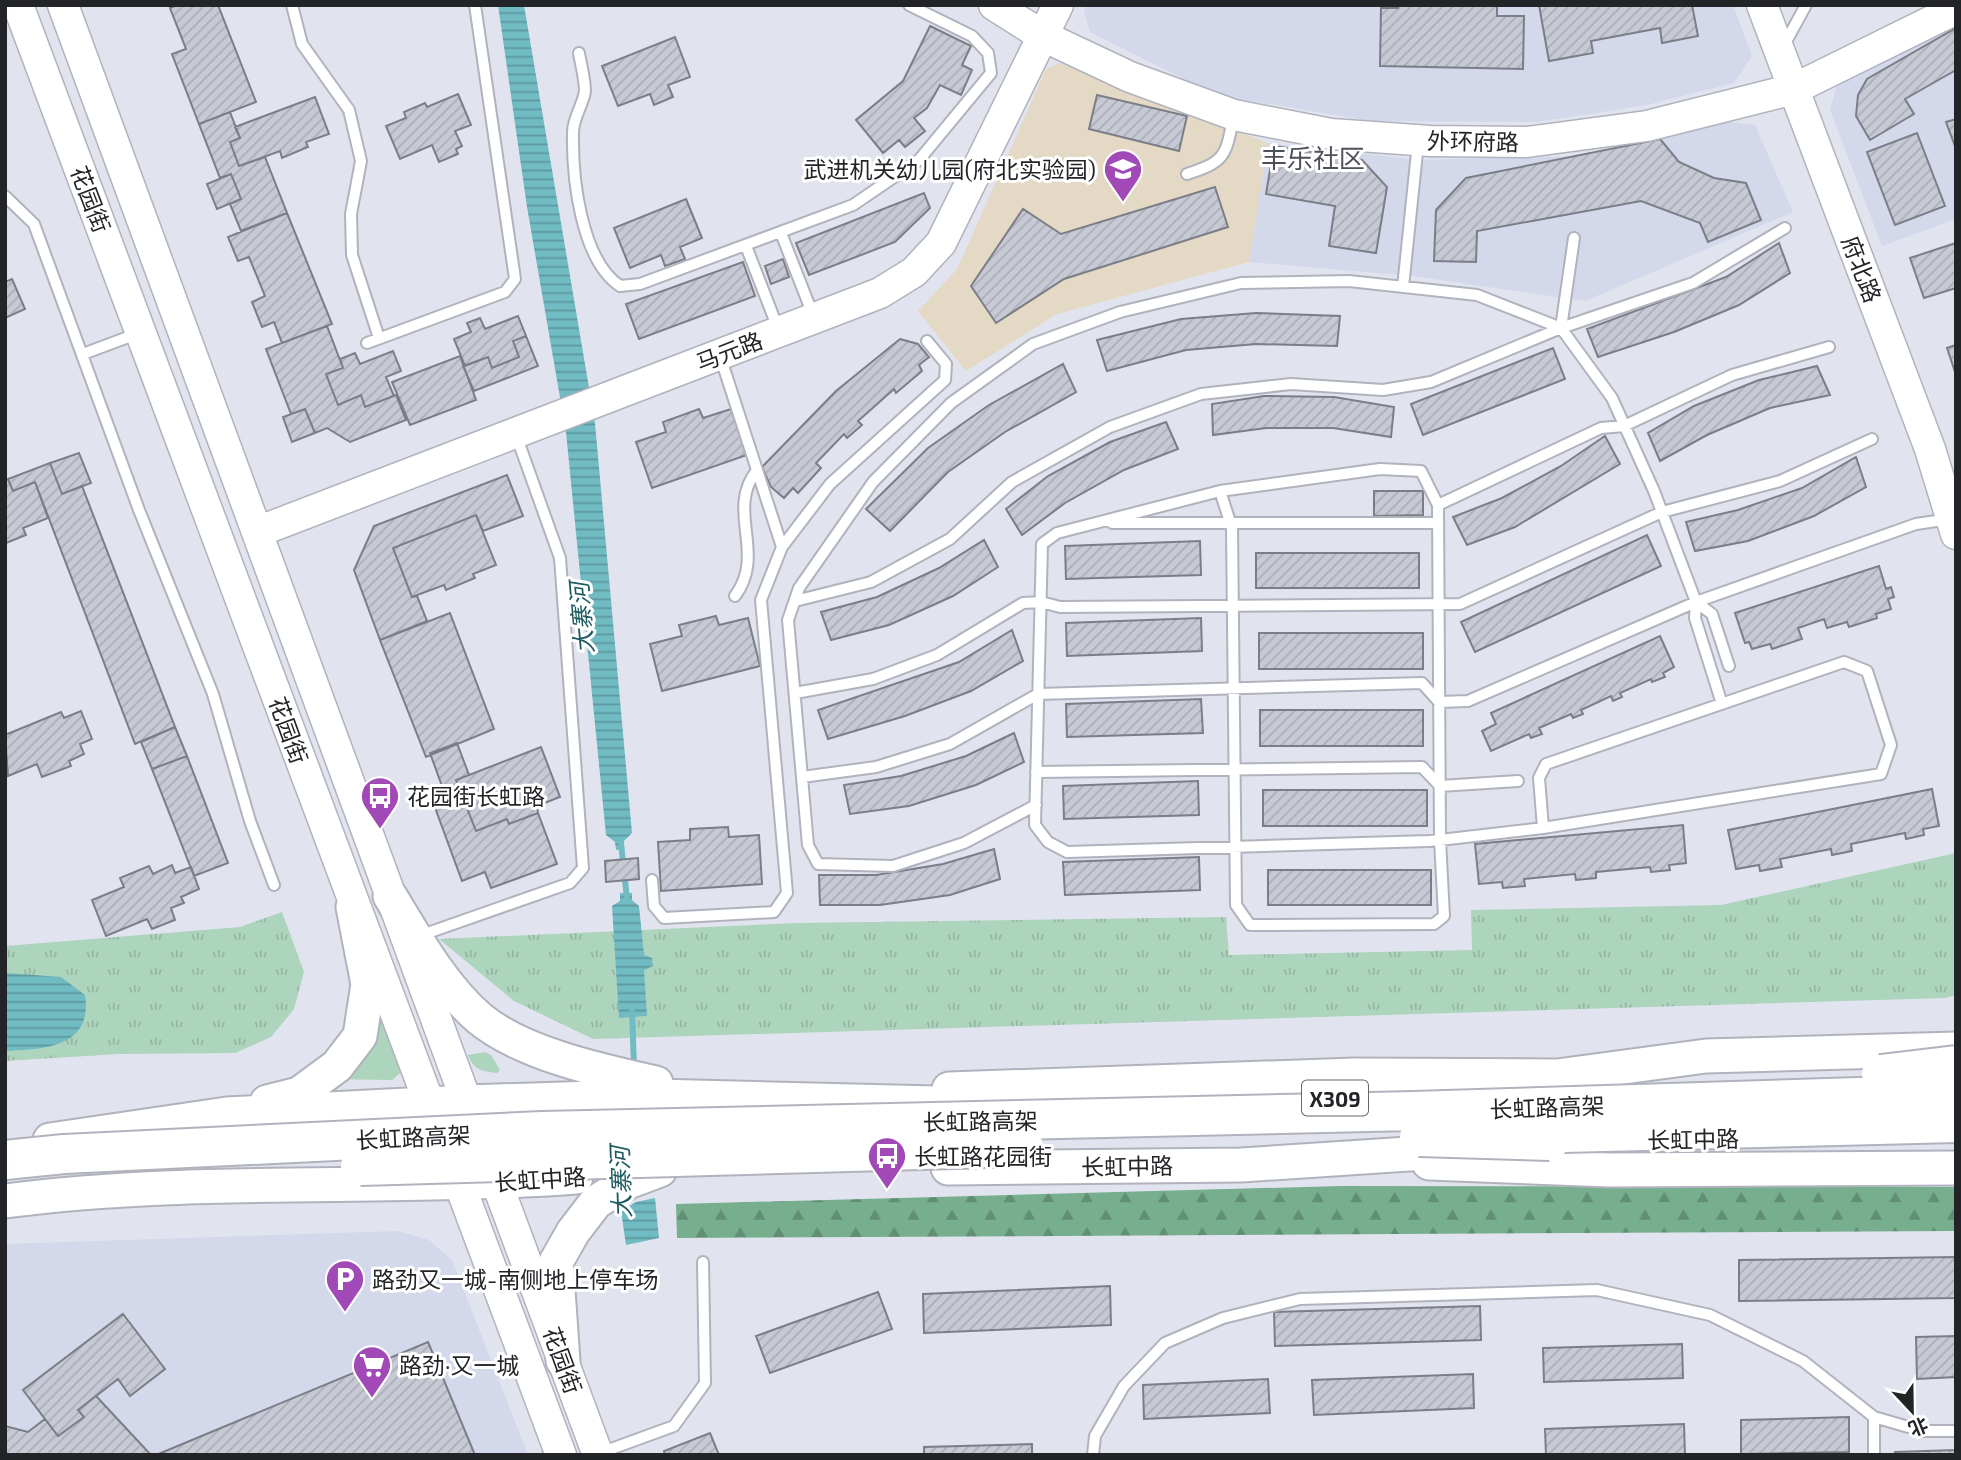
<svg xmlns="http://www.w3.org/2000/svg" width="1961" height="1460" viewBox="0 0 1961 1460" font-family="'Exo 2','Noto Sans SC',sans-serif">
	<defs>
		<pattern id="forest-firs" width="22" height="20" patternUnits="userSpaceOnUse" patternTransform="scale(1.75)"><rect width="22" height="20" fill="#77af8e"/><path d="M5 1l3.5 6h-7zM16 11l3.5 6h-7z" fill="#618e74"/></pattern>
		<pattern id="park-tufts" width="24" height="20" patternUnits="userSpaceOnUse" patternTransform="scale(1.75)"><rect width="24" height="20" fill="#add4bc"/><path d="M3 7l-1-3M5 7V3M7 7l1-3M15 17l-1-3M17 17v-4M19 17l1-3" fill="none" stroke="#95b6a2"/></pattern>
		<pattern id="water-rules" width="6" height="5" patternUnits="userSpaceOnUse" patternTransform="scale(1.75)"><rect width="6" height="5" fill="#71bbc3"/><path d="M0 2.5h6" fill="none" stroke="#5c989e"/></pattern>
		<pattern id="building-hatch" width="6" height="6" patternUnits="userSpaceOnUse" patternTransform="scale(1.75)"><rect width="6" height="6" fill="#c7cad5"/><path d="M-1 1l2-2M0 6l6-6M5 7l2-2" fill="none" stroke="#abadb7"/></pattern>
	</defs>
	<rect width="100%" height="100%" fill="#e1e4ef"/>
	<path fill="#d3d8ea" d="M1087,5H1733L1752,56L1734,83L1647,105L1537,122L1371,121L1216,95L1090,32L1084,10Z
		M1956,16V219L1882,246L1830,110L1838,81Z
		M1721,121L1755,125L1793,212L1585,301L1413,276L1249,262L1268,143L1421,160L1578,156Z
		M398,1231L429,1240L452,1260L528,1455H5V1244Z"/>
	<path fill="#e4d9c5" d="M1060,63L1268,143L1249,262L1057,314L966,371L918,311L957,269L1046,69Z"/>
	<path fill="#add4bc" d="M382,1002L406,1068L392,1080L324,1079Z
		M485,1052L491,1055L500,1070L497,1073C481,1071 474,1070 468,1055Z"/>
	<path fill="url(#forest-firs)" d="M1341,1186L1956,1187V1231L677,1238L676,1204Z"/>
	<path fill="url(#park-tufts)" d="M1956,853V995L1945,998L593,1039L514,1001L439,939L798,923L1226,917L1229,955L1472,950L1471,910L1721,905Z
		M282,912L304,972L294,1009L271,1037L235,1053L119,1054L5,1061V946L240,927Z"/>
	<path fill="url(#water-rules)" d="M498,5H524L595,423L632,833L624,841V849L616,850L615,842L606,835L566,432L527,207Z
		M620,893H632V900L639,906L644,955L652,958L653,966L644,970L647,1016L619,1018L612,906L620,901Z
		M5,973L61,977L85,995C93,1048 44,1049 5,1051Z
		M655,1198L659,1238L626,1245L621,1211L636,1202Z"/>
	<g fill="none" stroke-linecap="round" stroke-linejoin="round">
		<path stroke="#71bbc3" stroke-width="6" d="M621,843L627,899
			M632,1011L634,1066"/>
	</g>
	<path fill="url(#building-hatch)" stroke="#7b7e87" stroke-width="2" d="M177,5H218L256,102L199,124L172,54L186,49L170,8Z
		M1398,5H1497V16H1524L1523,69L1380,66L1381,8H1398Z
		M1539,5H1692L1698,36L1662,43L1660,28L1591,41L1593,53L1549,61Z
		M930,26L971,46L962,65L972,70L961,95L940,85L927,108L914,118L925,131L905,147L899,140L883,153L856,120L903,81Z
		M1956,28V70L1905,99L1914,114L1870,140L1856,116L1858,95L1867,79Z
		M675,37L690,77L668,85L673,97L654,105L650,94L618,106L602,66Z
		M458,94L471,125L455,131L462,146L456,149L458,154L439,162L432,145L400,159L386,126L406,118L404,112L425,103L427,107Z
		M1097,95L1187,116L1179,151L1089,129Z
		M315,97L329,134L306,142L308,147L282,158L280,151L239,166L230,142L240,138L235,127Z
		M230,112L240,138L230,142L239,166L265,157L287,213L241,231L230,204L241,199L231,174L220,178L199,124Z
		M1956,119V149L1946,122Z
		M1917,133L1945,206L1895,225L1867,152Z
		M1660,139L1679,162L1714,178L1746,183L1761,220L1708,242L1700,223L1641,201L1477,231L1476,262L1434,261L1436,210L1466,178Z
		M1274,146L1362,160L1387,187L1376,253L1329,246L1335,206L1266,194Z
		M231,174L241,199L217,209L207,184Z
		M1215,187L1228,227L1064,279L996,323L971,286L1023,209L1061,234Z
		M924,193L930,208L895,242L809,275L796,243Z
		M686,199L702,238L680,247L685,259L665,266L661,255L630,268L614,228Z
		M287,213L332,324L282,343L274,322L262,327L252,302L265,296L249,257L238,261L228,237Z
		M1779,243L1790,273L1739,305L1674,332L1598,357L1587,329L1726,277Z
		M1956,243V288L1924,298L1910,258Z
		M783,259L789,277L771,284L765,266Z
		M743,262L755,296L639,339L626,304Z
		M12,279L25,309L5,318V282Z
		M1256,313L1340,316L1337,346L1256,344L1186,350L1107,371L1097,340L1181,319Z
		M518,316L526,336L513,341L519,357L492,368L488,357L465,366L454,339L471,332L467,323L480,318L485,329Z
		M327,326L343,368L326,374L338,405L361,395L365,407L396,395L406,420L350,442L327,428L315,433L305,409L291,414L266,349Z
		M526,336L538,366L474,391L463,366L488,357L492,368L519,357L513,341Z
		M900,339L918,344L929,357L919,365L922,371L896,393L894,389L858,421L862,425L847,438L844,434L816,463L821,468L798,493L793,488L784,498L771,487L762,467L836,391Z
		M1956,345V375L1947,348Z
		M1553,348L1565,379L1423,435L1411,404Z
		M393,351L401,371L386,377L394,396L365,407L361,395L338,405L326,374L343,368L340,359L355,353L360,364Z
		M460,356L476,400L410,425L392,382Z
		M1063,364L1076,392L1005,432L948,472L890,531L866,509L928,448L989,405Z
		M1817,366L1830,395L1770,408L1707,435L1660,461L1648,433L1694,406L1759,380Z
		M1264,396L1334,397L1394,407L1391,437L1333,428H1266L1213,435L1212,404Z
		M305,409L315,433L292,442L283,417Z
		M699,409L703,418L731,409L747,455L652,488L636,442L666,432L663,422Z
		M1166,422L1178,449L1124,470L1065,503L1022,535L1006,509L1048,476L1110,442Z
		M1605,436L1620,464L1515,527L1467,545L1453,517L1502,498L1561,466Z
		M79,453L91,483L62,494L50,463Z
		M1856,457L1866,487L1814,516L1748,541L1695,551L1686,522L1738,510L1802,488Z
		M50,463L62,494L82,486L175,727L135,744L35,482L13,491L8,479Z
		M507,475L523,516L483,531L476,515L393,548L412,597L417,596L427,621L380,640L354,570L374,526Z
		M8,479L13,491L35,482L48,518L23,528L26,535L6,543L5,481Z
		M1374,491H1423V515L1374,516Z
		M476,515L496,565L473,574L475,578L446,590L444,585L412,597L393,548Z
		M1647,535L1661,566L1475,652L1461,622Z
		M984,540L998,567L953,596L889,625L831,640L821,612L877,597L939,568Z
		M1200,541L1201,575L1066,579L1065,546Z
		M1256,553H1419V588H1256Z
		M1879,566L1886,589L1891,587L1894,597L1888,599L1891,609L1876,614L1877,618L1849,627L1847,622L1827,628L1824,619L1798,628L1802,639L1772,649L1770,644L1752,649L1749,642L1745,643L1735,613Z
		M450,613L494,729L426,757L380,640Z
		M716,616L719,625L748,618L760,666L662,691L650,644L682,636L679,625Z
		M1201,618L1202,651L1067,656L1066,623Z
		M1012,630L1023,661L971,691L905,716L828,739L818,710L959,662Z
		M1259,633H1423V669H1259Z
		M1660,636L1674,667L1663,673L1665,677L1652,682L1651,679L1620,693L1622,697L1613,701L1611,696L1581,710L1583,714L1573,718L1571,714L1539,728L1542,734L1531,738L1529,734L1491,751L1482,731L1496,724L1491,713Z
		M1201,699L1203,733L1067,737L1066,704Z
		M1260,710H1423V746H1260Z
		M81,711L92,739L80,744L84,754L69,761L71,766L42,777L37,764L8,776L5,735L61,712L64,718Z
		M175,727L187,756L152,769L141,742Z
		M1014,733L1024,762L976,785L909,806L850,814L844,785L901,776L966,756Z
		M457,743L469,775L456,780L476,831L507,819L509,824L538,813L557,864L491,888L485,872L462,881L430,794L443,789L430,753Z
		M541,747L560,797L537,806L538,813L509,824L507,819L476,831L456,780Z
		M187,756L228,863L194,876L152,769Z
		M1198,781L1199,815L1064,819L1063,786Z
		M1932,789L1939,826L1923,829L1924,835L1906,839L1905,833L1851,844L1852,851L1832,855L1831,849L1780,859L1782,867L1760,871L1759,865L1736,869L1728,830Z
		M1263,790H1427V826H1263Z
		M1683,825L1686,863L1669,865L1670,870L1651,872L1650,867L1596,872V878L1576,880L1575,874L1524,879L1525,886L1503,888L1502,882L1479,884L1475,844Z
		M728,827L729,837L759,835L762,884L661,891L658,842L690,840V829Z
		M994,849L1000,879L950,895L880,905H820L819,875H876L943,864Z
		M1199,857L1200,890L1065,895L1063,862Z
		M638,858L639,879L606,882L605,861Z
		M172,865L175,873L191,867L199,889L181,897L184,903L171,908L175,920L152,929L147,919L106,936L92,900L124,887L120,878L149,866L153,874Z
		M1268,870H1431V905H1268Z
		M1956,1257V1298L1739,1301V1260Z
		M1110,1286L1111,1325L924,1333L923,1294Z
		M878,1292L892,1329L770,1373L756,1336Z
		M1480,1306L1481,1340L1275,1346L1274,1312Z
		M123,1314L165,1369L130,1396L118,1379L78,1410L84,1417L58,1436L23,1390Z
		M1956,1336V1377L1917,1379L1916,1337Z
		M428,1342L475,1455H156Z
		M1682,1344L1683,1378L1544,1382L1543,1348Z
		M1473,1374L1474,1408L1314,1415L1312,1380Z
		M1268,1379L1270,1413L1144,1419L1143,1385Z
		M96,1396L151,1455H5V1426L28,1432L45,1419L58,1436L84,1417L78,1410Z
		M1849,1417V1452L1741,1454V1420Z
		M1684,1424L1685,1455H1546L1545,1429Z
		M710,1433L719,1455H665L664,1451Z
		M1032,1444V1455H924V1447Z
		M1956,1450V1455H1895V1452Z"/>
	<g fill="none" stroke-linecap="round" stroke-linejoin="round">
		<g stroke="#b0b3bd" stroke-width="14">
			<path id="lane" d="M292,5L302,44L349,110L361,161L351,214L352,255L379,338
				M1783,47L1806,5
				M579,53C581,65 585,79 585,91C583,105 573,118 573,132C572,178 581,260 620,286L640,284L853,205L919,160L991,73L988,53L972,36L909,5
				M1187,174C1225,162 1226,156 1233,118
				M5,196L34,224L139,510L213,694L250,821L274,885
				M781,233L813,315
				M746,246L779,331
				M1403,287L1418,143
				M1561,328L1574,238
				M367,343L505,292L515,279L475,5
				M83,354L139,333
				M720,356L782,547
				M1220,491L1232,528L1236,905L1250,925L1434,924L1444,916L1440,840L1438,505L1421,471L1380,469L1220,491L1057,533L1042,544L1035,825L1048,842L1067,852L1429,841L1440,840L1543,828L1881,774L1891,745L1867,671L1844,662L1546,764L1539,778L1543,828
				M1438,505L1601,428L1624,426L1732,375L1829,347
				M1112,523H1438
				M735,596C767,553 725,510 757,470
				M795,601L871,582L950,539L1012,482L1110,427L1201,394L1291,384L1383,390L1431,382L1561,328L1693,283L1785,228
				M1696,602L1712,614L1729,666
				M795,693L873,679L937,655L1023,603L1041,602L1060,607L1460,604L1662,512L1780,481L1872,439
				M1036,772L1422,767L1440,786L1518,781
				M802,777L876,767L950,744L1038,694L1422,683L1439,702L1468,701L1696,602L1916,524L1950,519
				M1036,805L964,843L893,866L818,864L808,845L788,620L799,588L873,482L951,403L1033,344L1120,312L1241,283L1349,281L1477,295L1561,328L1612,398L1654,491L1696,602L1695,618L1722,704
				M652,880L654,906L664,918L774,912L787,893L761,600L782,547L830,484L945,380L946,364L927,341
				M419,936L570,883L583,868L560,558L516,435
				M1874,1417V1455
				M600,1453L674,1426L705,1383L703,1262
				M1093,1455L1095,1436L1124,1386L1165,1343L1223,1318L1300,1299L1597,1290L1710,1315L1803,1361L1874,1417L1922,1431H1956"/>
		</g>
		<g stroke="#b0b3bd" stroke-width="33">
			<path id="secondary" d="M18,5C200,488 377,973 561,1455
				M63,5L474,1122
				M994,5L1043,36L1130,77L1234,115L1331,134L1430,141L1527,142L1647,126L1794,89L1956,9
				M1762,5L1930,449L1956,534
				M257,532L880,293L914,272L941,243L1058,5
				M489,1162L598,1455"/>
		</g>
		<g stroke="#b0b3bd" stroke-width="37">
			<path id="primary" d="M390,896C415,937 442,986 479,1018C522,1054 602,1071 656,1083
				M949,1089L1354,1075L1557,1076L1706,1056L1956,1049
				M267,1102L299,1094L337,1066L360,1036L368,984L353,907
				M50,1140L227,1114L467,1102L655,1096L977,1104
				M1429,1163L1609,1170L1956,1168
				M948,1168L1241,1165L1454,1151
				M5,1201C195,1176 386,1191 576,1177
				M563,1361L556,1262L573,1232L596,1202L628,1182L660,1170"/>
		</g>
		<use href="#lane" stroke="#fff" stroke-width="10"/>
		<use href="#secondary" stroke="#fff" stroke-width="30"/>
		<use href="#primary" stroke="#fff" stroke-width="33"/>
		<g stroke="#b0b3bd" stroke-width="42" stroke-linecap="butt">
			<path id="highway-bridge" d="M1881,1074L1956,1065
				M1525,1134L1956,1123
				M1419,1137L1550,1141
				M5,1160L64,1154L542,1131L1413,1111L1956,1094
				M360,1166L1024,1147"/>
		</g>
		<use href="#highway-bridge" stroke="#fff" stroke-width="38"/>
	</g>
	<defs>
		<g id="school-pin" transform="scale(2.0125)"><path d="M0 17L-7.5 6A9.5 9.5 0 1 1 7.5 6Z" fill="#a149b6" stroke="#fff"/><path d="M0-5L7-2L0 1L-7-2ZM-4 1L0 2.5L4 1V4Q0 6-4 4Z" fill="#fff"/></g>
		<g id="bus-pin" transform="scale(2.0125)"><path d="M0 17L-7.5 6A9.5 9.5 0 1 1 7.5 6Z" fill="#a149b6" stroke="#fff"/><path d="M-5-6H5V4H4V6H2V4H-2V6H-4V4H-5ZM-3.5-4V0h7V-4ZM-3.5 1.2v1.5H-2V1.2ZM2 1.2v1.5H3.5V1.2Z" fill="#fff"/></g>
		<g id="parking-pin" transform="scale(2.0125)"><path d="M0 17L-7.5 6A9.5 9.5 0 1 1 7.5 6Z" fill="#a149b6" stroke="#fff"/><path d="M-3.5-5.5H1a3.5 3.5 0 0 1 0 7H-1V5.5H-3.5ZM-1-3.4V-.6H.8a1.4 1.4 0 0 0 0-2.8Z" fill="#fff"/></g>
		<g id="supermarket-pin" transform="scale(2.0125)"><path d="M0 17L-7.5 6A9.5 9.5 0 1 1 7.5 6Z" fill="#a149b6" stroke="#fff"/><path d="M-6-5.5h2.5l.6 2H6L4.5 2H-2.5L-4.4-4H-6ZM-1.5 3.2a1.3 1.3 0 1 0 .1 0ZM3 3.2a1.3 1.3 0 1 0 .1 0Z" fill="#fff"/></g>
	</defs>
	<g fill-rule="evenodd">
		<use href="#school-pin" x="1123" y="169"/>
		<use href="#bus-pin" x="380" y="796"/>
		<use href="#bus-pin" x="887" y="1156"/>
		<use href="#parking-pin" x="345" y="1279"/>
		<use href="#supermarket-pin" x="372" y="1365"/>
	</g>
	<g text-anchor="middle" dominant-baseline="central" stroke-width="6" stroke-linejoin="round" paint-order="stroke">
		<rect fill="#fff" stroke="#656668" stroke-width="2" x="1302" y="1080.5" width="66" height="35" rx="5"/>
		<g font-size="21" font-weight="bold" fill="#232428">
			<text x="1335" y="1098">X309</text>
		</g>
		<g font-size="23" fill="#232428" stroke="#fff">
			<text transform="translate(1473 141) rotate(1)">外环府路</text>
			<text transform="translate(91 199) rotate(69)">花园街</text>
			<text transform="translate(1862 269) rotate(69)">府北路</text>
			<text transform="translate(729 351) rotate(-21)">马元路</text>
			<text transform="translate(289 730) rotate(70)">花园街</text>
			<text transform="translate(1547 1107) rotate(-2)">长虹路高架</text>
			<text transform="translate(980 1121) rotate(-1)">长虹路高架</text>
			<text transform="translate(413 1137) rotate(-3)">长虹路高架</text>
			<text transform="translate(1693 1139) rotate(-1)">长虹中路</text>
			<text transform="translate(1127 1166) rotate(-1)">长虹中路</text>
			<text transform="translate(540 1179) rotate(-4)">长虹中路</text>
			<text transform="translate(563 1360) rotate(70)">花园街</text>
		</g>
		<g font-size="23" fill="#232428" stroke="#fff" text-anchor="start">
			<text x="1096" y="169" text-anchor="end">武进机关幼儿园(府北实验园)</text>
			<text x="407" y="796">花园街长虹路</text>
			<text x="914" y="1156">长虹路花园街</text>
			<text x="372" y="1279">路劲又一城-南侧地上停车场</text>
			<text x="399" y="1365">路劲·又一城</text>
		</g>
		<g font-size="24" font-style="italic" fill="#1d5b61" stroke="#fff">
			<text transform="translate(581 618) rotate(-95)">大寨河</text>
			<text transform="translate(620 1182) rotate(-92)">大寨河</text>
		</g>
		<g font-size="26" fill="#4e5059" stroke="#fff">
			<text x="1313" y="157">丰乐社区</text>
		</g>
	</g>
	<rect width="1961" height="1460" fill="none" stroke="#232428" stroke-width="14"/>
	<g transform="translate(1912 1411) rotate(158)" stroke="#ffffff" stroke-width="5" paint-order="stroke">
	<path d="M0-5L12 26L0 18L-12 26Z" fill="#232428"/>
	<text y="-10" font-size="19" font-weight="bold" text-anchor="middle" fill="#232428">北</text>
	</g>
</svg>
